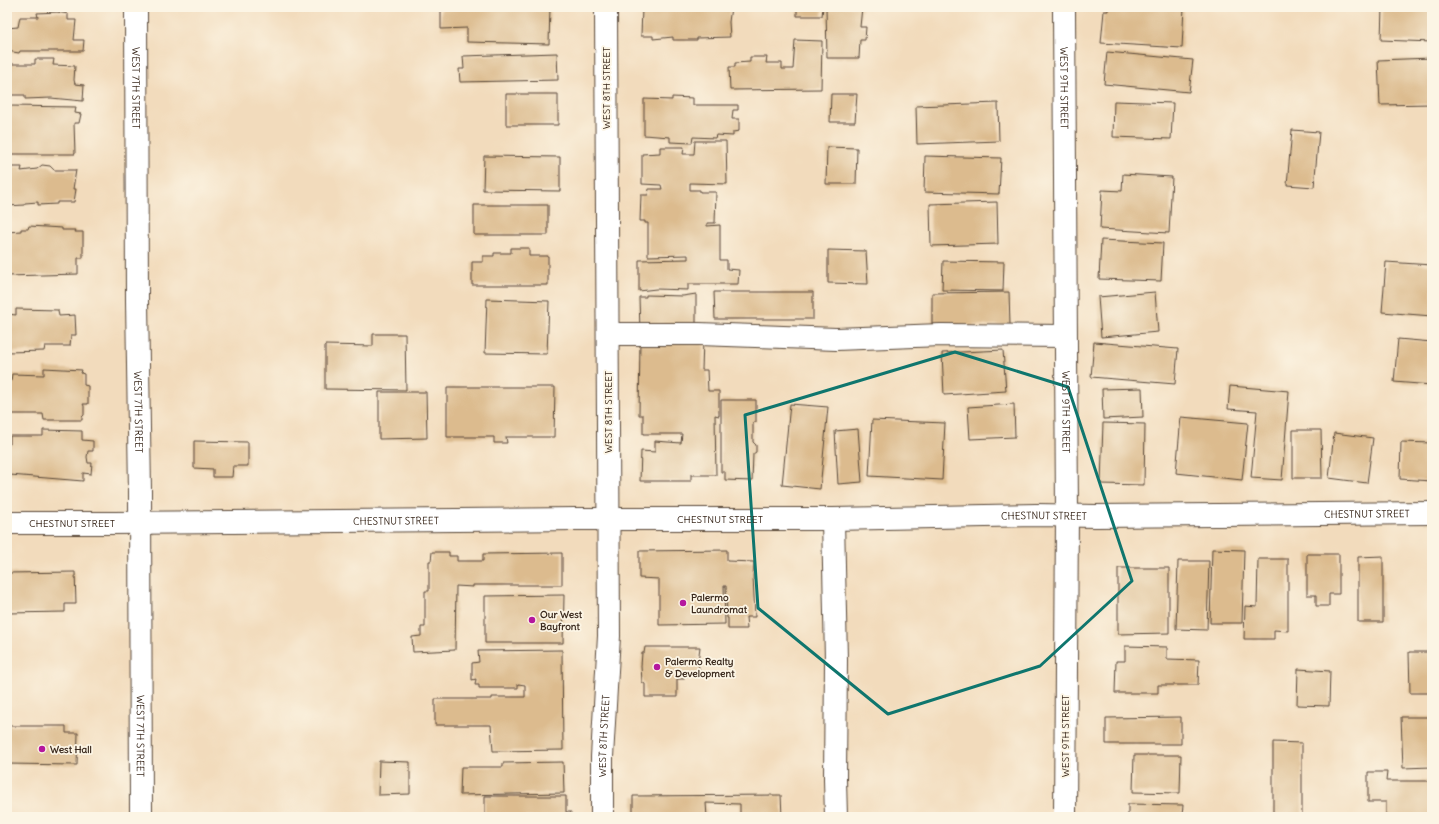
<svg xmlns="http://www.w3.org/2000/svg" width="1439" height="824" viewBox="0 0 1439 824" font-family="Delius,sans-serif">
	<rect width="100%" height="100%" fill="#fcf5e5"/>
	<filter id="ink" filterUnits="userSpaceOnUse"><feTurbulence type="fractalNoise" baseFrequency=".025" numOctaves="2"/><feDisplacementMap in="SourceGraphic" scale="8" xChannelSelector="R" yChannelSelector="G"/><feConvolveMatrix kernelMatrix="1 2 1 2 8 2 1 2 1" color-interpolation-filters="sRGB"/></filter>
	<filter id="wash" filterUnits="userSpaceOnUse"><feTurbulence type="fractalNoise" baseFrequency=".012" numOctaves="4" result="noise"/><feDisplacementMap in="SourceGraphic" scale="16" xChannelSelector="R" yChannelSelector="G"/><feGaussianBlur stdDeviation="0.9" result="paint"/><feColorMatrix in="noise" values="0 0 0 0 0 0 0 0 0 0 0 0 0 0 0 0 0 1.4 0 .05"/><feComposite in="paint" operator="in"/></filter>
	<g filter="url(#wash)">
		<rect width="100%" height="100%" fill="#f2dbbc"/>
		<g id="blocks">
			<path fill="#dcbb8e" d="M466,7H550L549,44L467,42V28L441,29V9H466Z
				M651,7H731L729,22L730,37L697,38V40H673V37L653,39V36H641L642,8H651Z
				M797,7H823L822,16H797Z
				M826,7H862L860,27H866L865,40H860L859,58H827Z
				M1108,7H1184L1182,48L1101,43L1104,11H1108Z
				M1382,7H1432V42L1381,40Z
				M57,12L68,14V20H76L74,40H84L83,51H20L19,53L7,51V28L18,27L20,17H38L37,13Z
				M795,40L822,41L821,89L730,90L729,67H735V63L750,62V57H767L766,63H782V69H793Z
				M1107,52L1193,60L1189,92L1104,84Z
				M557,53L558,80L460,82L459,69H464L463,56Z
				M1432,58V104L1380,105L1378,60Z
				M35,59H54L53,65L75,66L74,80L75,84L84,85L83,101L51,98L25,99V95H7V64H35Z
				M506,94H558V125H506Z
				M831,94H857L855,122H830Z
				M672,97L693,98V105H738V110H733L732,119H739V131L733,132V136L716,135L715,138L693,137L692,143L670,142V137L644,135V99L672,100Z
				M1114,101L1173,103L1171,139L1113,137Z
				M998,103L999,141L917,144L916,106Z
				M9,106L76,107L75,113L81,114L79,123H74L75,154H11L7,136V123Z
				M1292,130L1319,132L1314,187L1287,185Z
				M695,141H726L727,184L690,183V190H700V192H716L715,223H707V226L720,225V260H727V269L739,270L738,284H688V290L656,289L639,291V260L688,259V255L648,256V223H645V221H640L641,195H648L649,189H662L661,185L642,184V154L660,153V147H684L683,154H694Z
				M827,147L857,148L856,184H826Z
				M484,156L560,157V191L483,190Z
				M925,156L1001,158L999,194L924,192Z
				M42,165L50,166L54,170H76L73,189H76L74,202H57V204L38,205V202L25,203L24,205L7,206V167H22L21,171L37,169Z
				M1123,174L1172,177L1169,233L1100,229L1102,190L1122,191Z
				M997,202L998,244L931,246L930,204Z
				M474,205H548V235H474Z
				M29,226L62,228V230H76L75,232H83V258H78V274L7,276V232L21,231V229H28Z
				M1101,240L1163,243L1161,281L1099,279Z
				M511,248H529V256H548V285H472V262H483V256H494V253H511Z
				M828,250L866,251L868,284L828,283Z
				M943,261L1004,262L1003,291L942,290Z
				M1386,262L1432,265V316L1382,312Z
				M714,292H813V319H715Z
				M1009,292L1010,325L932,326V293Z
				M1155,292L1158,332L1101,337L1098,297Z
				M696,294V331H640L639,297H646V295L683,296Z
				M487,299L549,301L547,354L485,353Z
				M16,309L58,310L59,316L75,315L76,335H71L70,346H45L44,351L7,352V314L16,315Z
				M373,334H405L406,390L325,389V345L373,346Z
				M1398,339L1432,342V385L1394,382Z
				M640,340H703L702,370H707L708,391H719V416L715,415L716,475H691V481H640L641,451L655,452V441L681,443L682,434H643V415H639Z
				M1094,342L1178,349L1175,384L1091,377Z
				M1003,350L1006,391L944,395L942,353Z
				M44,368L82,370L81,373L84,374V385L88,386V404H83L84,406V415L82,417V420H44L43,414H10V407H7V381H11L12,374L44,375Z
				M1230,386L1289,391L1282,480L1251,478L1257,411L1228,409Z
				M447,387H555L554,437H506L507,443H494V437H447Z
				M1142,388L1143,417L1103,419L1102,389Z
				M379,392H426L427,438L379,439Z
				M721,400H756V422H753V442L756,445V452L753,454L752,481L725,480V472H721Z
				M790,404L828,407L820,489L782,485Z
				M1014,404L1015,437L970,439L968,407Z
				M1181,417L1248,423L1242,480L1176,473Z
				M872,420L945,423L942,480L869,476Z
				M1103,423L1145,424L1144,485L1101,484Z
				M858,429L862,482L838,484L835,431Z
				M43,430L82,431V440L93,441V451H88L87,457L88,463H92L91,474L83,473V481L10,475L9,468H7V444H10V436H43Z
				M1293,430H1321L1322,478H1293Z
				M1334,433L1373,438L1367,483L1329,478Z
				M194,441L248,442V466H233L232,477H213V469L194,468Z
				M1401,442L1432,443V481L1400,479Z
				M1212,549L1244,550L1242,623H1210Z
				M727,550V561L754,562L753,576L755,617H746L747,629H728V618H727L726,586H724L725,624L659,625V579L639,578V551Z
				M432,552H449V556H457V561H483V554L562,553V585H473V587L456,586L455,650L413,652L412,637L421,636V627H425V591H429V561H431Z
				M1307,554H1339V594H1329V606H1316V595H1307Z
				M1383,556V622H1358V557Z
				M1258,559H1288V631L1274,630V639H1244L1245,606L1257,607Z
				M1178,561H1209L1207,630L1176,629Z
				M1118,568H1169V633L1118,634Z
				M75,572L76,604H65V612L7,613V573Z
				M564,595L563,643H485V596Z
				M1125,646L1167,647V659L1199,660L1198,685H1158V693H1115L1116,661H1125Z
				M645,647H700L698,662L700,675L683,676L684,679H677V697H645V684L642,682L641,666L642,653H644Z
				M562,650L563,750L493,751L491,725H435V699H492V697H525V685L518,684V688H479V685H475L476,679L472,680V663L479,662L478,651Z
				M1409,652H1432V693H1410Z
				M1298,669L1330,671L1329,706L1297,705Z
				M1181,717V744H1106V718Z
				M1401,717H1432V767L1403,768Z
				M7,726H66V733H78L77,765L7,764Z
				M1273,742L1302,743V817H1273Z
				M1134,755H1181L1180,793L1133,792Z
				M379,761L410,762V794L378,795Z
				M563,762L564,793L460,795L461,767H503V763Z
				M1368,772H1387L1386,781H1432V817H1386V802H1368Z
				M781,795L782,817H740V804L706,803L707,817H633V796Z
				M485,796H566V812H571L570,817H485Z
				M1128,804L1183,805L1182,817H1128Z"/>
		</g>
	</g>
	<g filter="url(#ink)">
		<use href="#blocks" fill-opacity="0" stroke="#564536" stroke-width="1"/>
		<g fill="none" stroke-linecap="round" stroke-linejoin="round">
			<g stroke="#564536" stroke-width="24">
				<g id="minor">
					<path id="s1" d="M136,7L137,301L140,492L141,817"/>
					<path id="s2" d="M1064,7L1067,515L1065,817"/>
					<path d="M608,334H699L836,339L941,335L1065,336"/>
					<path d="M833,519L836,660L835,779L836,817"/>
					<path id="s3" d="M7,523H113L576,519H833L1036,515L1096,516L1432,513"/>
					<path id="s4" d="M602,817V757L609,636L606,7"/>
				</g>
			</g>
			<use href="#minor" stroke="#fff" stroke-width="22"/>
		</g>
	</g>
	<path fill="none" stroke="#0f766e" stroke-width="3" stroke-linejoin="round" d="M955,352L1068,387L1132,581L1040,666L888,714L758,608L745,415Z"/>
	<g fill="#b5179e" stroke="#fcf5e5" stroke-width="1.5">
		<circle cx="683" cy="603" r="4"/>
		<circle cx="532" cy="620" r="4"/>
		<circle cx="657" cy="667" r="4"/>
		<circle cx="42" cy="749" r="4"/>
	</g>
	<g text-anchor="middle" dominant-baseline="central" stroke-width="3.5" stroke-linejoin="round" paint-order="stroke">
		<g font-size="10" fill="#3b2a1e" stroke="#fcf5e5">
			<text stroke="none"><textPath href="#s1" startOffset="81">WEST 7TH STREET</textPath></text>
			<text transform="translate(606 88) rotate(-90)">WEST 8TH STREET</text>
			<text stroke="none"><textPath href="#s2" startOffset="81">WEST 9TH STREET</textPath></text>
			<text stroke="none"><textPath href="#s1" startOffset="405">WEST 7TH STREET</textPath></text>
			<text transform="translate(608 412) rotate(-90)">WEST 8TH STREET</text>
			<text stroke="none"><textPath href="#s2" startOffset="405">WEST 9TH STREET</textPath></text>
			<text stroke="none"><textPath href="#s3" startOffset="1360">CHESTNUT STREET</textPath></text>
			<text stroke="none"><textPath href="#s3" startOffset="1037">CHESTNUT STREET</textPath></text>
			<text stroke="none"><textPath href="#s3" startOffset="713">CHESTNUT STREET</textPath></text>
			<text stroke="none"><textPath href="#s3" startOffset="389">CHESTNUT STREET</textPath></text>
			<text stroke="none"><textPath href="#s3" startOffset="65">CHESTNUT STREET</textPath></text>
			<text stroke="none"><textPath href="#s1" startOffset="729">WEST 7TH STREET</textPath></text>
			<text stroke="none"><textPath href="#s4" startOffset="81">WEST 8TH STREET</textPath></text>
			<text transform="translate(1065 736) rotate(-90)">WEST 9TH STREET</text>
		</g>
		<g font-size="10" font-weight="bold" fill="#3b2a1e" stroke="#fcf5e5" text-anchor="start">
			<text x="691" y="597">Palermo<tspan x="691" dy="12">Laundromat</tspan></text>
			<text x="540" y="614">Our West<tspan x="540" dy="12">Bayfront</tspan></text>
			<text x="665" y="661">Palermo Realty<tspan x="665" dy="12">&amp; Development</tspan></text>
			<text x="50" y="749">West Hall</text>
		</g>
	</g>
	<rect width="1439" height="824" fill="none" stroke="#fcf5e5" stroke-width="24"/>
</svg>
